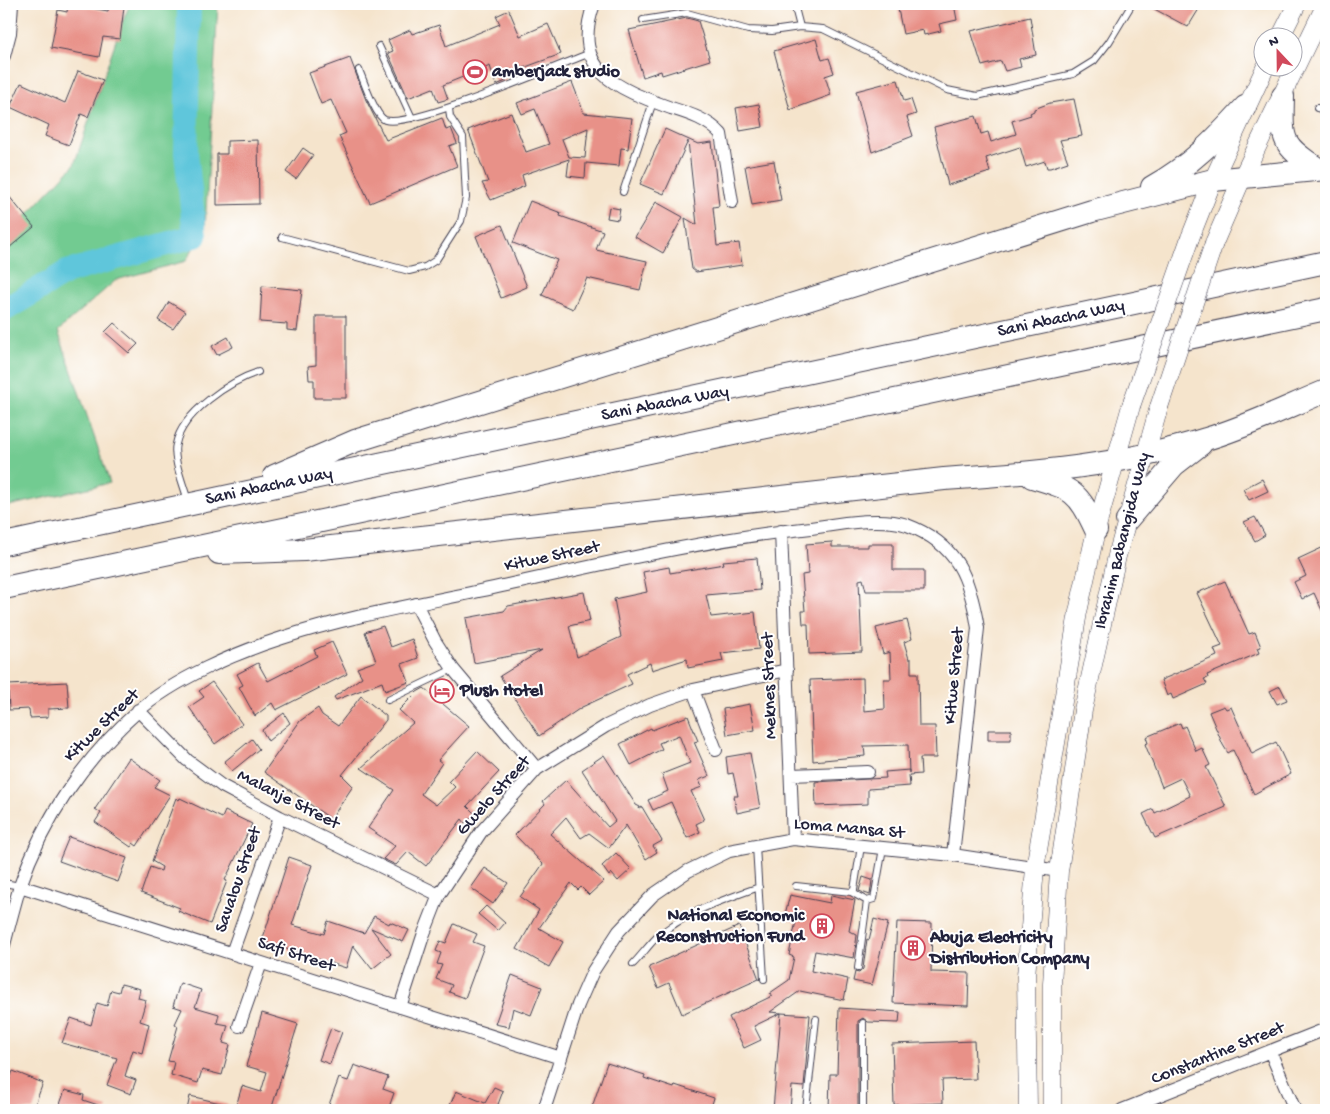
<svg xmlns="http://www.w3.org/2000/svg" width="1330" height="1114" viewBox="0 0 1330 1114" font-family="'Gochi Hand',sans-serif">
	<rect width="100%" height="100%" fill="#fff"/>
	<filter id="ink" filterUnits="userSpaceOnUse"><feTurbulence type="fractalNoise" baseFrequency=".02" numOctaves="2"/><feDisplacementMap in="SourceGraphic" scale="10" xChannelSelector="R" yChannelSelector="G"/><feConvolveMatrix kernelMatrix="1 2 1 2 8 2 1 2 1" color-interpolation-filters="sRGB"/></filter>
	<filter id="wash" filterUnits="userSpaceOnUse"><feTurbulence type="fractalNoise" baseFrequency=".0096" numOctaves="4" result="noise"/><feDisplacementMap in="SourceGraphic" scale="20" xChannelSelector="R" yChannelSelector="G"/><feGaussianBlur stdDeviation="1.12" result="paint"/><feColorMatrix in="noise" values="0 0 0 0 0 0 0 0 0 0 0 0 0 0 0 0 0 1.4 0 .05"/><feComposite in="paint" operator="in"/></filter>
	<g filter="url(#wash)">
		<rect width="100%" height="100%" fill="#f5e4cc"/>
		<path fill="#72cb91" stroke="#4a7666" d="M130,4H218L205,228L186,261L116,280L58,331L110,483L4,507V239L74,165L121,25Z"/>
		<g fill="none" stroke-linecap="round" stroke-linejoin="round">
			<path stroke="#5ec6db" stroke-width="24" d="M4,310L67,272L195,236L186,153L189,4"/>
		</g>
		<g id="blocks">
			<path fill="#e89188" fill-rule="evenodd" d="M68,4L108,11L109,5L124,7L120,39L103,37L99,57L51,48L58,10L67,12Z
				M897,4H954L957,20L939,24L941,31L924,35L923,30L903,34Z
				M1145,4H1202L1188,27Z
				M509,10L520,36L548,24L561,54L504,75L506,81L496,85L490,66L443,85L448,99L438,102L433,88L408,98L388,53L393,51L388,40L410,30L412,34L439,25L446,46L500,24L496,16Z
				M1030,17L1036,55L1019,59L1021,67L1005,71L1001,61L982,66L971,31Z
				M687,18L698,21L710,60L662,75L661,71L643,77L629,30Z
				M816,39L822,60L829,58L834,73L825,76L831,95L790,110L774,51Z
				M350,58L366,100L386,140L442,118L446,130L451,128L457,143L449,146L457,166L370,203L339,136L346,133L331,100L321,104L309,73Z
				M78,71L103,80L88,117L81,114L69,145L45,136L49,125L10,107L21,83L65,103Z
				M898,80L904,101L911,99L916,114L907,117L913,136L872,152L856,91Z
				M572,82L584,113L632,118L628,149L621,148L619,166L586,163L585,178L567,176L569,159L522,175L525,186L491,200L482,183L488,182L468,130L511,113L526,152L549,144L535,109L522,114L517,103ZM588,128L585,158L569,157L562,139Z
				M1074,99L1082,136L1060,140L1068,162L1050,168H1047L1045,161L1026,167L1020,147L986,158L990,172L948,185L934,127L976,116L981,134L988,132L991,142L1016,134L1012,121L1031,115L1030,113L1034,111V109L1050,103Z
				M759,104L763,127L740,131L736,108Z
				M665,129L698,144L712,142L719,206L713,207L717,246L739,243L742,265L696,272L692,269L685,218L697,225L688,141L664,194L640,184Z
				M258,140L259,204L217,205V154H227V141Z
				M303,148L313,155L296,179L286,172Z
				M774,161L781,200L752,205L745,166Z
				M4,190L34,227L9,248L4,242Z
				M530,201L561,213L560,216L603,231L596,250L647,261L640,290L587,278L573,309L542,295L557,260L513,243Z
				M656,202L683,217L663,253L635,237Z
				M609,207L620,209L618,220L607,218Z
				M502,225L527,287L501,298L476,236Z
				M262,286L302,290L297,331L287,330V324L260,322Z
				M169,302L185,312L173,329L158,320Z
				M316,316H346V398H314V380H309L308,366L316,365Z
				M114,323L138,344L129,353L105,332Z
				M228,337L233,347L217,355L212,346Z
				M1262,479L1268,491L1249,500L1243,489Z
				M1255,517L1265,535L1255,541L1244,522Z
				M832,542V547H868V544H893V570H924V591H866L863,579L859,580L862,652L809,654L808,624H803L802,611H805L802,575L808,574L806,544Z
				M1326,546V619L1314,593L1302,599L1294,582L1306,576L1298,559Z
				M757,558L760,590L706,595L711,617L755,612L759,649L721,653L723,661L688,668L687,659L652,670L650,663L627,674L632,684L582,707L539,736L500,676L542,650L474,663L466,618L504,611L508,606L584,592L590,621L569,626L577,657L621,637L614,599L647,592L643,572L669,567L670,573L724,564L723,561Z
				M1225,581L1249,634L1255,632L1261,647L1257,648L1259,653L1207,675L1208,678L1204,679L1207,684L1173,699L1171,694L1167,696L1161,680L1217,656L1214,649L1222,646L1197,593Z
				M907,620L912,639L904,642L909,659H911V673H918L919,726H935L936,758H920L921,774L909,775L910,786L868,789V804L816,806L815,782L886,778L885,772L909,770V773L908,745L864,746L865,756L813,761L810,680L863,678L864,711L885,709L884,679H891L890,652L883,654L876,628Z
				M383,626L391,647L412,639L418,658L402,664L409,682L385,691L382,682L336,700L334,697L362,677L357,668L376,661L365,632Z
				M332,642L347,674L276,710L272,703L255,716L239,687L243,685L237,674L258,663L268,681L317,656L314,650Z
				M67,682L69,708L48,709V717L30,718L29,709L9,710L8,685Z
				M212,682L242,724L215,744L189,707L204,697L199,691Z
				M1280,686L1287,700L1277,704L1270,691Z
				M424,688L469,726L438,760L442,763L421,794L436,805L455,787L449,781L477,751L499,772L467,806L475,814L465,823L462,819L426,866L408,852L396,865L383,859L395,846L368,828L394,790L361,768L413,723L399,710L417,692Z
				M361,696L386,716V720L342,775L353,786L331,819L264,772L300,721L318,708L322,715L338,726Z
				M750,704L755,730L727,735L723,709Z
				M1224,706L1226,709L1231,707L1252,754L1276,742L1291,774L1254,794L1233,750L1228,753L1223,745L1209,712Z
				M284,713L290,723L268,741L262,730Z
				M688,716L698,741L694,742L709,776L699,780L702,787L691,791L704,820L696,824L700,832L687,838L671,802L653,810L648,800L668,791L662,774L690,763L679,735L659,743L662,749L631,765L620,744L651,728L652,730Z
				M1180,723L1182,728L1185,726L1196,751L1202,748L1210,765L1206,767L1226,807L1155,838L1143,814L1153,809L1155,813L1190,796L1181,778L1162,787L1145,744L1148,743L1146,737Z
				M988,730H1011V740H988Z
				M252,739L259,749L232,771L224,762Z
				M750,753L760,808L737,813L734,796H738L733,773L728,774L726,757Z
				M604,755L636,805L640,807L639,809L642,807L662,841L653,846L657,852L646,859L626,825L609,848L589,833L581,838L566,817L550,834L604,881L589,895L581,887L578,890L571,883L539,928L563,942L549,967L517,949L539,910L520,897L543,864L515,835L545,804L543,801L566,780L608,827L615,821L582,770Z
				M129,758L160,780L154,787L170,795L137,846L133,843L131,847L95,822L101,813L95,809Z
				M176,798L179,800L180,798L222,818L225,811L252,824L225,880L227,881L210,924L178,911L180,908L141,893L150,867L161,871L162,867L152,861Z
				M69,837L127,858L118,882L59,861Z
				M616,853L631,869L618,881L611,873L609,876L602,866Z
				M289,857L312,865L292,925L324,934L328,921L364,933L374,916L389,924L390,922L409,930L403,942L371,928L391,954L372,969L353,945L346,968L262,941Z
				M485,868L508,883L493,904L471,888Z
				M863,877L872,880L870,895L859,891Z
				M790,895L830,903L831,895L855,900L849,931L857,935L854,958L815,951L811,971L848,979L844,1000L800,991L770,1012L781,1013L754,1026L761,1040L744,1048L729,1017L772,996L770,993L789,980L794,957L789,955L796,921L784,918Z
				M486,906L505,923L498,931L478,914Z
				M874,919L888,923L872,985L853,981L855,972L859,973L863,969L867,939L869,940Z
				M897,922L932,923L931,972L969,973L968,1006L893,1003Z
				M454,924L477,934L473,942L484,946L465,998L449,992L452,985L436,979L442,965L437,964L441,953L436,951L440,941L446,943Z
				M739,926L759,979L682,1014L669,983L658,988L649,967Z
				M512,975L542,987L531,1015L513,1008L509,1027L495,1024Z
				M180,983L201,990L195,1007L219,1014L217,1023L228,1025L223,1043L230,1045L222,1075L202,1070L198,1083L171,1075L174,1062L168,1061L178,1026L175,1024L182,1009L173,1006Z
				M121,984L140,989L138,998L146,1000L140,1021L149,1024L142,1053L133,1050L125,1076L136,1080L131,1094L107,1085L117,1058L62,1043L71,1018L91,1025L97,1003L107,1006L111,990L119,992Z
				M839,1008L900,1012L899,1023L868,1022L863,1018L858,1021V1110H829L830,1074H837Z
				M262,1013L298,1024L271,1110H235L242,1086L261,1092L267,1072L246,1066Z
				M781,1013L810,1015L804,1087L792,1086L790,1110H773Z
				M331,1028L342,1032L330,1064L319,1060Z
				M974,1041L976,1079L942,1080L943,1103L894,1105L892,1044Z
				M607,1063L645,1075L644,1078L674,1088L675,1085L714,1098L710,1110H591Z
				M354,1065L388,1077L383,1089L394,1093L388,1110H327L339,1078L348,1081Z
				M13,1071L43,1083L33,1110H4V1094Z
				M494,1087L503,1091L497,1107L502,1110H448L456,1091L485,1103Z
				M65,1090L84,1095L83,1100L107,1108V1110H58Z
				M190,1096L233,1106V1110H187Z"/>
		</g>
	</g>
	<g filter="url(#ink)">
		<use href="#blocks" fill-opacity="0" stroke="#423f51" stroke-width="1"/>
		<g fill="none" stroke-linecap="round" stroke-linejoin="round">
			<g stroke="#423f51" stroke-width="8">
				<path id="lane" d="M794,4L800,27
					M643,20L687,13L748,30L772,31L800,27L823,29L947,90L977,96L1073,74L1094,61L1109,42L1132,4
					M379,46L412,118
					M359,70C364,81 375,116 385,120C411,129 556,66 588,54
					M1317,108L1326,110
					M623,192L653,102
					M282,237L409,271L425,267L436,260L461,221L466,198L463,137L450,117L449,108
					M188,501C184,486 172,458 176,444C182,413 230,381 258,372
					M388,700L453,669
					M756,846L764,979
					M4,883L20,886
					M796,886L851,892L854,890L861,846
					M851,892L867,901L874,899L883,848
					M633,964C641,956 648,946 656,938C685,912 723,900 759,887
					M858,968L867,901
					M806,1110L816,1019
					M863,1110V1023"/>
			</g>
			<g stroke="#423f51" stroke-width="14">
				<path id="street" d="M594,4C570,71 616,88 671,108C690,114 707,119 721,134L732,202
					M4,56L10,33L12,4
					M781,531L793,839
					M416,604L435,641L453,669L537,769
					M693,690L716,750
					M138,710L187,760L222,786L280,817L439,895
					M791,775L868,772
					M20,886L561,1058
					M4,945C9,926 14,906 20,886C43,819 84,759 137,712C174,679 235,653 282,638C355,614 432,602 507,585C607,563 708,539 811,528C838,524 881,516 907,525C958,544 970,579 978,628L953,855
					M232,953L280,817
					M400,1007L423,936L439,895L481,832L537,769L606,726L650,705L693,690L787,670
					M239,1026L261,963
					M1270,1051L1295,1110
					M544,1110L578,1005L593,971L619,931L653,895L688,871L729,851L793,839L953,855L1059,871
					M1122,1110L1326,1029"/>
			</g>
			<g stroke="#423f51" stroke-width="19">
				<path id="secondary" d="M1280,38L1297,4
					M1190,238L1213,180L1265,68
					M1214,243L1243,176L1326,4
					M1028,1110L1026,976L1035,868L1078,612L1096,530L1131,406
					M1052,1110V984L1059,871L1083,710L1117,556L1159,407"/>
			</g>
			<g stroke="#423f51" stroke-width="24">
				<path id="highway" d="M1283,96C1282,140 1280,144 1318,169
					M1152,187C1191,165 1215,140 1245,107
					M274,476L355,441L1092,211L1213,180L1326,169
					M1032,477C1073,489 1078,491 1096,530
					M1127,520L1174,465L1201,444
					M4,544C445,450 886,356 1326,262
					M219,553L304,550L944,479C1032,473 1121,466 1206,439C1247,427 1287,407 1326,391
					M4,588L1326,309"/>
			</g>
			<use href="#lane" stroke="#fff" stroke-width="6"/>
			<use href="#street" stroke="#fff" stroke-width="12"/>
			<use href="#secondary" stroke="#fff" stroke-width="18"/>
			<use href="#highway" stroke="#fff" stroke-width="22"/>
			<g stroke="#423f51" stroke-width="19" stroke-linecap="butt">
				<path id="secondary-bridge" d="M1131,406L1190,238
					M1159,407L1214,243"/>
			</g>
			<use href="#secondary-bridge" stroke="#fff" stroke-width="18"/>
		</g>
	</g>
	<defs>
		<g id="stadium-ring" transform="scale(1.25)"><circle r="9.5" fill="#fff" stroke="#d1495b" stroke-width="1.5"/><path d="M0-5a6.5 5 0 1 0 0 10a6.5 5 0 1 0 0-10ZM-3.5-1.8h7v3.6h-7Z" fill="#d1495b"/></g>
		<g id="hotel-ring" transform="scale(1.25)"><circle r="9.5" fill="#fff" stroke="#d1495b" stroke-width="1.5"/><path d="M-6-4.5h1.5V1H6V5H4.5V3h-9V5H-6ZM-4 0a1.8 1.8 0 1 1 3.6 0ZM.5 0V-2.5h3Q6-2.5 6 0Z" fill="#d1495b"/></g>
		<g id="building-ring" transform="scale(1.25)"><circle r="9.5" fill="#fff" stroke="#d1495b" stroke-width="1.5"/><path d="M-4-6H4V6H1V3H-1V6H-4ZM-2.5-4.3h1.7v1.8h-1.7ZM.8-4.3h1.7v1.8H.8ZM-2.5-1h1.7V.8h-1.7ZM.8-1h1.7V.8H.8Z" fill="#d1495b"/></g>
	</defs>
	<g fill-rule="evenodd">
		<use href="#stadium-ring" x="475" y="72"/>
		<use href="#hotel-ring" x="442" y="691"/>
		<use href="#building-ring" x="822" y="926"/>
		<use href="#building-ring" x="913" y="948"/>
	</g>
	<g text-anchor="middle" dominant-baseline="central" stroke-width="4" stroke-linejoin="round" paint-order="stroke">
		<g font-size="18" font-weight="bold" fill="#22223b" stroke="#fff" text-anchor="start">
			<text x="492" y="72">amberjack studio</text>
			<text x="460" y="691">Plush Hotel</text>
			<text x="804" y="916" text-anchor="end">National Economic<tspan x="804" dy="21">Reconstruction Fund</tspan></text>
			<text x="930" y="938">Abuja Electricity<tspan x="930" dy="21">Distribution Company</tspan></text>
		</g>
		<g font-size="18" fill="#22223b" stroke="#fff">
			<text transform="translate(1061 319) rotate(-12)">Sani Abacha Way</text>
			<text transform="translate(665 404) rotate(-11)">Sani Abacha Way</text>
			<text transform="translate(269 487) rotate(-12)">Sani Abacha Way</text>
			<text transform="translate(1123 541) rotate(-76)">Ibrahim Babangida Way</text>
			<text transform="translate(552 557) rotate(-12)">Kitwe Street</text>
			<text transform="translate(955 676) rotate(-85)">Kitwe Street</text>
			<text transform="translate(770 686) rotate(-92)">Meknes Street</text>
			<text transform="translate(102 726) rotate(-44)">Kitwe Street</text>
			<text transform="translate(494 796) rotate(-48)">Gwelo Street</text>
			<text transform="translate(288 800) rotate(27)">Malanje Street</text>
			<text transform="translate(849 829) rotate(5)">Loma Mansa St</text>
			<text transform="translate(239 880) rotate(-71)">Savalou Street</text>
			<text transform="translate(296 955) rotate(18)">Safi Street</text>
			<text transform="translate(1218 1054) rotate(-22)">Constantine Street</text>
		</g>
	</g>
	<rect width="1330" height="1114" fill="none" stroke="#fff" stroke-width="20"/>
	<g transform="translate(1278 52) rotate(338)"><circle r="24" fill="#ffffff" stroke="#a7a7b1"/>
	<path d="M0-4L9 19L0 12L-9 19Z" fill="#d1495b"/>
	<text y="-8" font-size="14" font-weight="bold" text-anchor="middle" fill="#22223b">N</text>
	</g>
</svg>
